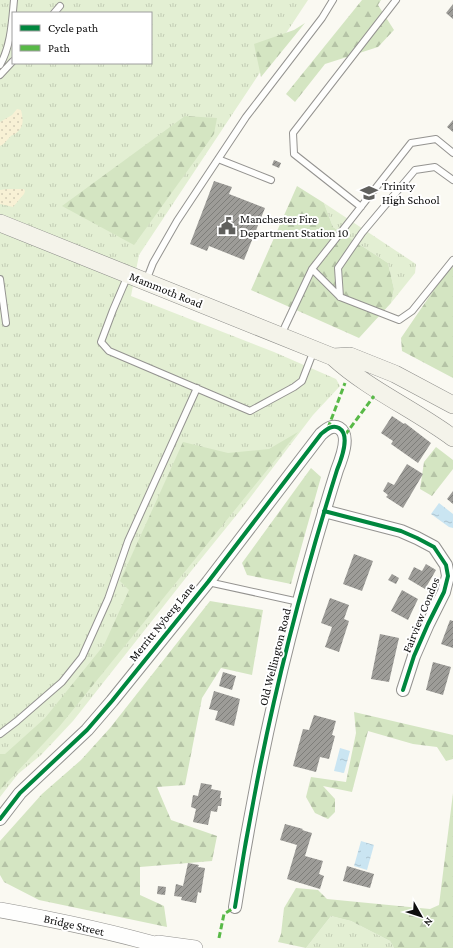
<svg xmlns="http://www.w3.org/2000/svg" width="453" height="948" viewBox="0 0 453 948" font-family="'Crimson Pro',serif">
	<defs>
		<pattern id="grass-tufts" width="24" height="20" patternUnits="userSpaceOnUse"><rect width="24" height="20" fill="#e3efd3"/><path d="M3 7l-1-3M5 7V3M7 7l1-3M15 17l-1-3M17 17v-4M19 17l1-3" fill="none" stroke="#c2ccb4"/></pattern>
		<pattern id="forest-firs" width="22" height="20" patternUnits="userSpaceOnUse"><rect width="22" height="20" fill="#d4e5c2"/><path d="M5 1l3.5 6h-7zM16 11l3.5 6h-7z" fill="#b5c3a6"/></pattern>
		<pattern id="sand-dots" width="8" height="8" patternUnits="userSpaceOnUse"><rect width="8" height="8" fill="#f8f1d5"/><path d="M2 2h.1M6 6h.1" fill="none" stroke="#d3cdb6" stroke-width="1.8" stroke-linecap="round"/></pattern>
		<pattern id="water-ripples" width="26" height="14" patternUnits="userSpaceOnUse"><rect width="26" height="14" fill="#cae5f2"/><path d="M2 4q2-2 4 0t4 0M15 11q2-2 4 0t4 0" fill="none" stroke="#acc3ce"/></pattern>
		<pattern id="building-hatch" width="6" height="6" patternUnits="userSpaceOnUse"><rect width="6" height="6" fill="#9d9c98"/><path d="M-1 1l2-2M0 6l6-6M5 7l2-2" fill="none" stroke="#7e7e7a"/></pattern>
	</defs>
	<rect width="100%" height="100%" fill="#faf9f2"/>
	<path fill="url(#grass-tufts)" fill-rule="evenodd" d="M0,0H308L139,255L131,296L274,352L336,379L340,386L313,415L243,507L192,570L73,721L41,755L18,774L0,797ZM13,13H151V63H13Z
		M324,203L416,264L415,273L391,303L394,289L388,263L333,227Z
		M331,916L351,921L390,941L394,948H306Z"/>
	<path fill="url(#forest-firs)" d="M362,0H381L378,5L394,30L378,47L325,64L295,102L286,94Z
		M305,23L261,77L254,44L294,30Z
		M185,116L217,118L214,134L134,245L62,206Z
		M297,186L324,203L333,227L388,263L394,289L391,303L359,338L251,290Z
		M453,267V378L402,351L401,338L446,272Z
		M298,432L59,727L0,790V754H5L45,718L104,645L129,590L120,581L183,442L228,453L269,449Z
		M436,447L453,460V469L432,496L420,489L424,462Z
		M311,468L321,477L291,584L247,575L242,563Z
		M210,601L263,610L252,675L221,668L202,698L185,785L157,787L171,820L217,836L212,861L140,867V895L164,906L167,927L39,900L4,882L0,875V841L42,794L81,760L110,728Z
		M354,712L453,735V759L446,761L437,747L413,744L368,731L352,792L323,786L335,799V812L328,819L315,813L306,797L311,777L346,782L356,733Z
		M453,793V948H394L390,941L351,921L331,916L306,948L278,942L281,934L284,908L296,888L318,890L327,899L430,909L439,905Z"/>
	<path fill="url(#sand-dots)" d="M17,109L21,110C23,119 25,127 15,134C12,136 13,134 10,137C6,141 5,144 0,146V122L12,115Z
		M7,189H24L25,191L24,194L13,207L0,204V190Z"/>
	<path fill="url(#water-ripples)" d="M439,503L453,514V528L449,527L431,514Z
		M340,748L350,751L344,773L334,771Z
		M361,841L374,845L367,870L354,866Z"/>
	<path fill="url(#building-hatch)" d="M453,4V19L446,13Z
		M453,120V132L447,127Z
		M274,160L281,163L279,168L272,165Z
		M214,181L232,187L229,194L265,208L244,260L209,246L207,251L190,244Z
		M392,416L404,424L405,423L431,443L418,463L391,444L393,441L381,433Z
		M407,464L423,474L403,508L386,497L388,495L383,491L388,482L394,485Z
		M453,491V504L447,499Z
		M354,554L373,561L362,591L343,584Z
		M426,564L436,570L425,589L408,579L414,567L422,571Z
		M392,574L399,578L396,584L388,580Z
		M402,590L418,599L408,620L391,611Z
		M330,598L349,605L344,619L349,621L339,652L325,647L332,627L321,623Z
		M450,620L453,621V648L441,644Z
		M380,634L399,638L389,682L371,679Z
		M433,662L451,667L443,695L426,690Z
		M223,672L236,676L232,690L219,686Z
		M214,691L240,699L234,726L215,720L218,711L209,709Z
		M314,715L336,721L332,735L335,736L329,759L320,757L316,772L293,766L303,729L309,730Z
		M201,783L212,785L211,789L221,791L220,798H222L221,806H218L217,812L211,811L208,825L193,822L196,809L191,807L193,795L198,796Z
		M285,824L303,829L302,830L312,833L305,856L323,861L319,874L324,876L320,889L287,879L297,845L280,840Z
		M188,863L199,865L198,867L205,868L201,893L198,892L196,903L181,900L182,897L174,896L176,884L183,886Z
		M347,866L374,874L370,888L343,881Z
		M158,886L166,887L165,895L157,894Z"/>
	<g fill="none" stroke-linecap="round" stroke-linejoin="round">
		<g stroke="#949390" stroke-width="8">
			<path id="service" d="M54,13L60,6
				M0,65C11,46 12,21 14,0
				M0,75L13,61
				M218,159L271,180
				M361,207L294,154L293,133L396,0
				M312,269L340,297L399,320L412,311L453,260
				M128,275L113,310L101,342L109,351L250,411L294,387L302,381L314,350
				M0,279L6,323
				M146,281L153,263L177,221L246,117L322,18L333,0
				M340,297L338,268L362,233L415,170L435,167L453,180
				M281,335L312,269L411,143L436,139L453,153
				M208,582L299,602
				M0,734L17,721L62,682L82,657L108,599L128,541L197,388"/>
		</g>
		<g stroke="#949390" stroke-width="14">
			<path id="minor" d="M324,511L401,531L417,538L434,547L446,565L448,576L444,592L428,624L414,656L403,690
				M0,819L20,793L87,730L112,701L208,582L321,434C326,430 332,424 339,428C351,435 341,460 337,470C306,569 279,671 259,772C250,817 242,862 235,907"/>
		</g>
		<g stroke="#949390" stroke-width="16">
			<path id="tertiary" d="M0,910C56,920 113,932 168,948
				M158,943L195,948"/>
		</g>
		<g stroke="#8a8a87" stroke-width="18">
			<path id="secondary" d="M0,223L333,357C369,390 414,409 453,438
				M333,357L350,356L395,374L453,405"/>
		</g>
		<use href="#service" stroke="#fefefd" stroke-width="6"/>
		<use href="#minor" stroke="#fefefd" stroke-width="12"/>
		<use href="#tertiary" stroke="#fefefd" stroke-width="15"/>
		<use href="#secondary" stroke="#f4f3ea" stroke-width="17"/>
		<path stroke="#58b947" stroke-width="3" stroke-dasharray="6 3" stroke-linecap="butt" d="M328,428L345,383
			M345,435L374,396
			M219,938L224,914L235,907"/>
		<g stroke="#fff" stroke-width="6">
			<path id="cycleway" d="M324,511L401,531L417,538L434,547L446,565L448,576L444,592L428,624L414,656L403,690
				M0,819L20,793L87,730L112,701L208,582L321,434C326,430 332,424 339,428C351,435 341,460 337,470C306,569 279,671 259,772C250,817 242,862 235,907"/>
		</g>
		<use href="#cycleway" stroke="#00873e" stroke-width="4"/>
	</g>
	<defs>
		<g id="school-bare" transform="scale(1.38)"><path d="M0-5L7-2L0 1L-7-2ZM-4 1L0 2.5L4 1V4Q0 6-4 4Z" fill="#60605d" stroke="#fff" stroke-width="2.5" paint-order="stroke"/></g>
		<g id="civic-bare" transform="scale(1.38)"><path d="M-.6-6.5H3V-4.5H.6V-3L4-1V1h2V6H-6V1h2V-1L-.6-3ZM-1.2 2.5V6h2.4V2.5Z" fill="#60605d" stroke="#fff" stroke-width="2.5" paint-order="stroke"/></g>
	</defs>
	<g fill-rule="evenodd">
		<use href="#school-bare" x="369" y="193"/>
		<use href="#civic-bare" x="227" y="226"/>
	</g>
	<g text-anchor="middle" dominant-baseline="central" stroke-width="4" stroke-linejoin="round" paint-order="stroke">
		<g font-size="12" fill="#0d0d0d" stroke="#fff" text-anchor="start">
			<text x="382" y="186">Trinity<tspan x="382" dy="14">High School</tspan></text>
			<text x="240" y="219">Manchester Fire<tspan x="240" dy="14">Department Station 10</tspan></text>
		</g>
		<g font-size="12" fill="#0d0d0d" stroke="#fff">
			<text transform="translate(166 290) rotate(22)">Mammoth Road</text>
			<text transform="translate(421 615) rotate(-68)">Fairview Condos</text>
			<text transform="translate(162 622) rotate(-51)">Merritt Nyberg Lane</text>
			<text transform="translate(275 657) rotate(-76)">Old Wellington Road</text>
			<text transform="translate(74 925) rotate(13)">Bridge Street</text>
		</g>
	</g>
	<rect x="12" y="12" width="140" height="52" fill="#ffffff" stroke="#9e9e9e"/>
	<rect x="20" y="25" width="20" height="6" fill="#00873e" stroke="#9e9e9e"/>
	<text x="48" y="32" font-size="12" fill="#0d0d0d">Cycle path</text>
	<rect x="20" y="45" width="20" height="6" fill="#58b947" stroke="#9e9e9e"/>
	<text x="48" y="52" font-size="12" fill="#0d0d0d">Path</text>
	<g transform="translate(421 916) rotate(129)" stroke="#ffffff" stroke-width="3" paint-order="stroke">
	<path d="M0-3L7 15L0 10L-7 15Z" fill="#0d0d0d"/>
	<text y="-6" font-size="11" font-weight="bold" text-anchor="middle" fill="#0d0d0d">N</text>
	</g>
</svg>
